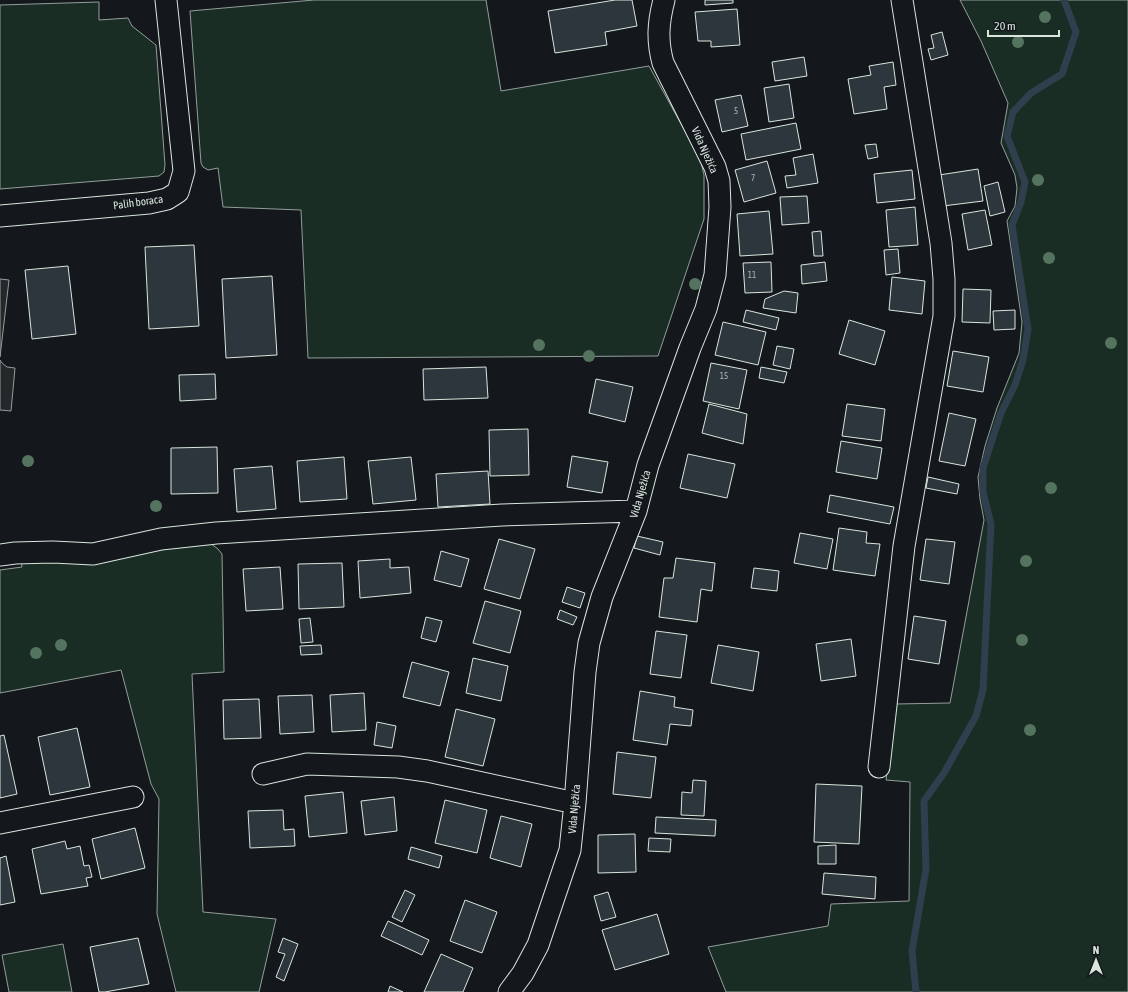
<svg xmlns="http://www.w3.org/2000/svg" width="1128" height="992" viewBox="0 0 1128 992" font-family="'Asap Condensed',sans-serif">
	<rect width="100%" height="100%" fill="#14181c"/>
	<path fill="#1a2d24" stroke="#939e99" d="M314,0H486L501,91L649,66L700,158L704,175V219L658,356L308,358L301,210L223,207L218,168L208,170L203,167L201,163L190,11Z
		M960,0H1128V992H726L708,947L828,926L831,904L909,901L910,782L886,780L896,704L950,703L984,520L980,499L978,477L985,446L997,408L1019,353L1022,322L1007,221L1015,206L1017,188L1015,175L1001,143L1008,103L981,41Z
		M99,2V20L128,18L132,26L156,45L165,165L164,172L159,176L0,189V5Z
		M210,543L218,549L222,554L224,672L192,674L203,912L276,919L259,992H176L157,914L159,799L151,784L121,670L0,693V570L22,567L21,559Z
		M63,944L72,992H9L2,955Z"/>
	<path fill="#24282b" stroke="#939e99" d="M0,279L9,280L0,357Z
		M0,360L2,363L7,367L15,368L11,411L0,410Z"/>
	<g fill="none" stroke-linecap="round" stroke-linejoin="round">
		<path stroke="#2f3f4d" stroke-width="7" d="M916,992L912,951L926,869L924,801L944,773L976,716L983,690L991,524L983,492V468L1001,413L1015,385L1023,360L1028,329L1012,225L1021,202L1025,182L1007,136L1013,112L1031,93L1062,74L1076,32L1064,0"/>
	</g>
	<path fill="#2c363c" stroke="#d8e6dc" d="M615,0H632L637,26L605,32L607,45L555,53L548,11Z
		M705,0H733V3L705,5Z
		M737,9L740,45L711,47V41H698L695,12Z
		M942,32L948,55L931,60L928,49L934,48L931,35Z
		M804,57L807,76L775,81L772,62Z
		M893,62L896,85L884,87L887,109L854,114L848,79L871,75L869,66Z
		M789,84L794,118L769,122L764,88Z
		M741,95L748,126L722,132L715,100Z
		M796,123L801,149L746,160L741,134Z
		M876,144L878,157L868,159L865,145Z
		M813,154L818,183L787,188L785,176L796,175L793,158Z
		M767,161L776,193L744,202L735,170Z
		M978,169L983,201L943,206L939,175Z
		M912,170L915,199L877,203L874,174Z
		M998,182L1005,212L990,216L984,186Z
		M807,196L809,223L782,225L780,197Z
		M915,207L918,245L889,247L886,210Z
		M985,210L992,245L968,250L962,214Z
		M769,211L773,254L740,256L737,214Z
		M821,231L823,256H814L812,232Z
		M194,245L199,326L149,329L145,247Z
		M898,249L900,273L886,275L884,250Z
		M771,262L772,292L745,293L743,263Z
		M825,262L827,281L802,284L801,265Z
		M68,266L76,334L32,339L25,270Z
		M272,276L277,355L226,358L222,279Z
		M892,277L925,281L922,314L889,310Z
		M963,289L991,290L990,323L962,322Z
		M784,291L798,293L796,313L763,308L765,299Z
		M746,310L779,318L776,330L743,322Z
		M1015,310V329L994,330L993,311Z
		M849,320L885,331L875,365L839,354Z
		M723,322L766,332L758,365L715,355Z
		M777,346L794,349L790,369L773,365Z
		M953,351L989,357L983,392L947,386Z
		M711,363L747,370L739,409L703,401Z
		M486,367L488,398L424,400L423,369Z
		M761,367L787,372L784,383L759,378Z
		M215,374L216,399L180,401L179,375Z
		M596,379L633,387L625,422L589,413Z
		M709,404L747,414L743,444L702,433Z
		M847,404L885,409L881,441L842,436Z
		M949,413L976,419L965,466L939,461Z
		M528,429L529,475L490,476L489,430Z
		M841,441L882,448L877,479L836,472Z
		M217,447L218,493L171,494V448Z
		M688,454L735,464L727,498L680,488Z
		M572,456L608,462L602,493L567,487Z
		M344,457L347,499L300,502L297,461Z
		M411,457L416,500L373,504L368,461Z
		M272,466L276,509L237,512L234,469Z
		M488,471L490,504L438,507L436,474Z
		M928,477L959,484L957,494L926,488Z
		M830,495L894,507L890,524L827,512Z
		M839,528L867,532L866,543L880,544L875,576L833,570Z
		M800,533L833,539L827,569L794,563Z
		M637,536L663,542L660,555L634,548Z
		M499,539L535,549L520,599L484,589Z
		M926,539L955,542L949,584L920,580Z
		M441,551L469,559L461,587L434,580Z
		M676,558L715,563L712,591L701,589L697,622L659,617L664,578H673Z
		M390,559V568L409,567L411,593L360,598L358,561Z
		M342,563L344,607L299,609L298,564Z
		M280,567L283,609L246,611L243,569Z
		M754,568L779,571L777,591L751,588Z
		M567,587L585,593L580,608L562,602Z
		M485,601L521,611L510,653L473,643Z
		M560,610L577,617L573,625L557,619Z
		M914,616L946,621L939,664L908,659Z
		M426,617L442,621L436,642L421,638Z
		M310,618L313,642L301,643L299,619Z
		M656,631L687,635L681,678L650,674Z
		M851,639L856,676L821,681L816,644Z
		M321,645L322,654L301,655L300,646Z
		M718,645L759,652L753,691L711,683Z
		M473,658L508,666L501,701L466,693Z
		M412,662L449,672L440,706L403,697Z
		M640,691L675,697L674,707L693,710L691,726L670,724L667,745L633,740Z
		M364,693L366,730L332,732L330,695Z
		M312,695L314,732L280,734L278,696Z
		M259,699L261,738L224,739L223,700Z
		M456,709L495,719L483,766L445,757Z
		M377,722L396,726L392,748L374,745Z
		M77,728L90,787L50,795L38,737Z
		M4,735L17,794L0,798V736Z
		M617,752L656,757L651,798L613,794Z
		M693,780L706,781L704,816L681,815L682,792L692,793Z
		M816,784L862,786L859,844L814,842Z
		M343,792L347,833L309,837L305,796Z
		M394,797L397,831L365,835L361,801Z
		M445,800L487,810L477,853L435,843Z
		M283,810L284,830L294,829L295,846L250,848L248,811Z
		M501,816L532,824L521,867L490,858Z
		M656,817L716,820L715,836L655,833Z
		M135,828L145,868L101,879L92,839Z
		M635,834L636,872L598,873V835Z
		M649,838L671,839L670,852L648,851Z
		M65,841L67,849L80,846L84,866L89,865L92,877L86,878L88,886L41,894L32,849Z
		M836,845V864H818V846Z
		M411,847L442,856L439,868L408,859Z
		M6,856L15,902L0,905V858Z
		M824,873L876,877L875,899L822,894Z
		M405,890L415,895L402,922L392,917Z
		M608,892L616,917L601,921L594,896Z
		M465,900L497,912L482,953L450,941Z
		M657,914L669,954L615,970L602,930Z
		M388,921L429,940L422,955L381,936Z
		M138,938L149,984L105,992H99L90,947Z
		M283,938L298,944L284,981L276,977L285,954L278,952Z
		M441,954L473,968L463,992H424Z
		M390,986L403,992H388Z"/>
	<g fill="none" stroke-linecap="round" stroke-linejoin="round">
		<g stroke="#d8e6dc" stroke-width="23">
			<path id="minor" d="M0,216L149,203L167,199L178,192L184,171L166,0
				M0,555L15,553L53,552L93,554L161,539L216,533L502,515L636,511
				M879,767L904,546L944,316V279L941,243L902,0
				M263,774L307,764L398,767L427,771L575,803
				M0,823L133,797
				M509,992L523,973L538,945L570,850L575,803L585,672L589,643L602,597L636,511L648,465L690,348L706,309L715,275L720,207L719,181L715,167L663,63C657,41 658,23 664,0"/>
		</g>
		<use href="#minor" stroke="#14181c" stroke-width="21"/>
	</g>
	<g fill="#55745f">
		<circle cx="1045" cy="17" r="6"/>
		<circle cx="1018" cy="42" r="6"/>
		<circle cx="1038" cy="180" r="6"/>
		<circle cx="1049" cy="258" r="6"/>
		<circle cx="695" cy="284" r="6"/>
		<circle cx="1111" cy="343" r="6"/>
		<circle cx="539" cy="345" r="6"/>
		<circle cx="589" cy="356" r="6"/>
		<circle cx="28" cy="461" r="6"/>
		<circle cx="1051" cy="488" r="6"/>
		<circle cx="156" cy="506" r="6"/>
		<circle cx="1026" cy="561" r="6"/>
		<circle cx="1022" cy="640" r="6"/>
		<circle cx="61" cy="645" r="6"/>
		<circle cx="36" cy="653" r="6"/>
		<circle cx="1030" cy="730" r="6"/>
	</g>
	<g text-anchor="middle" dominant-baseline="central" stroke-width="3" stroke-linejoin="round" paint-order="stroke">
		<g font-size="9" fill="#adbab4">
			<text x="736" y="111">5</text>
			<text x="753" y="178">7</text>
			<text x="752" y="275">11</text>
			<text x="724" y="376">15</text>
		</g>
		<g font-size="11" fill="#d8e6dc" stroke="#14181c">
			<text transform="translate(705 150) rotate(66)">Vida Nježića</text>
			<text transform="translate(138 202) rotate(-8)">Palih boraca</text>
			<text transform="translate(640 494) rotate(-74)">Vida Nježića</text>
			<text transform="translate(574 809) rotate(-85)">Vida Nježića</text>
		</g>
	</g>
	<g transform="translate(1096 960)" stroke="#14181c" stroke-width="3" paint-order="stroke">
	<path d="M0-3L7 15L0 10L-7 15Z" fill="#d8e6dc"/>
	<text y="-6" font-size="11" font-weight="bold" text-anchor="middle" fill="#d8e6dc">N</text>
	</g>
	<path d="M988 30v6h71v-6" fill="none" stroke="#d8e6dc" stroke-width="2"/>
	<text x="994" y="30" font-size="12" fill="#d8e6dc" stroke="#14181c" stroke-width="3" paint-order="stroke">20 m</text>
</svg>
